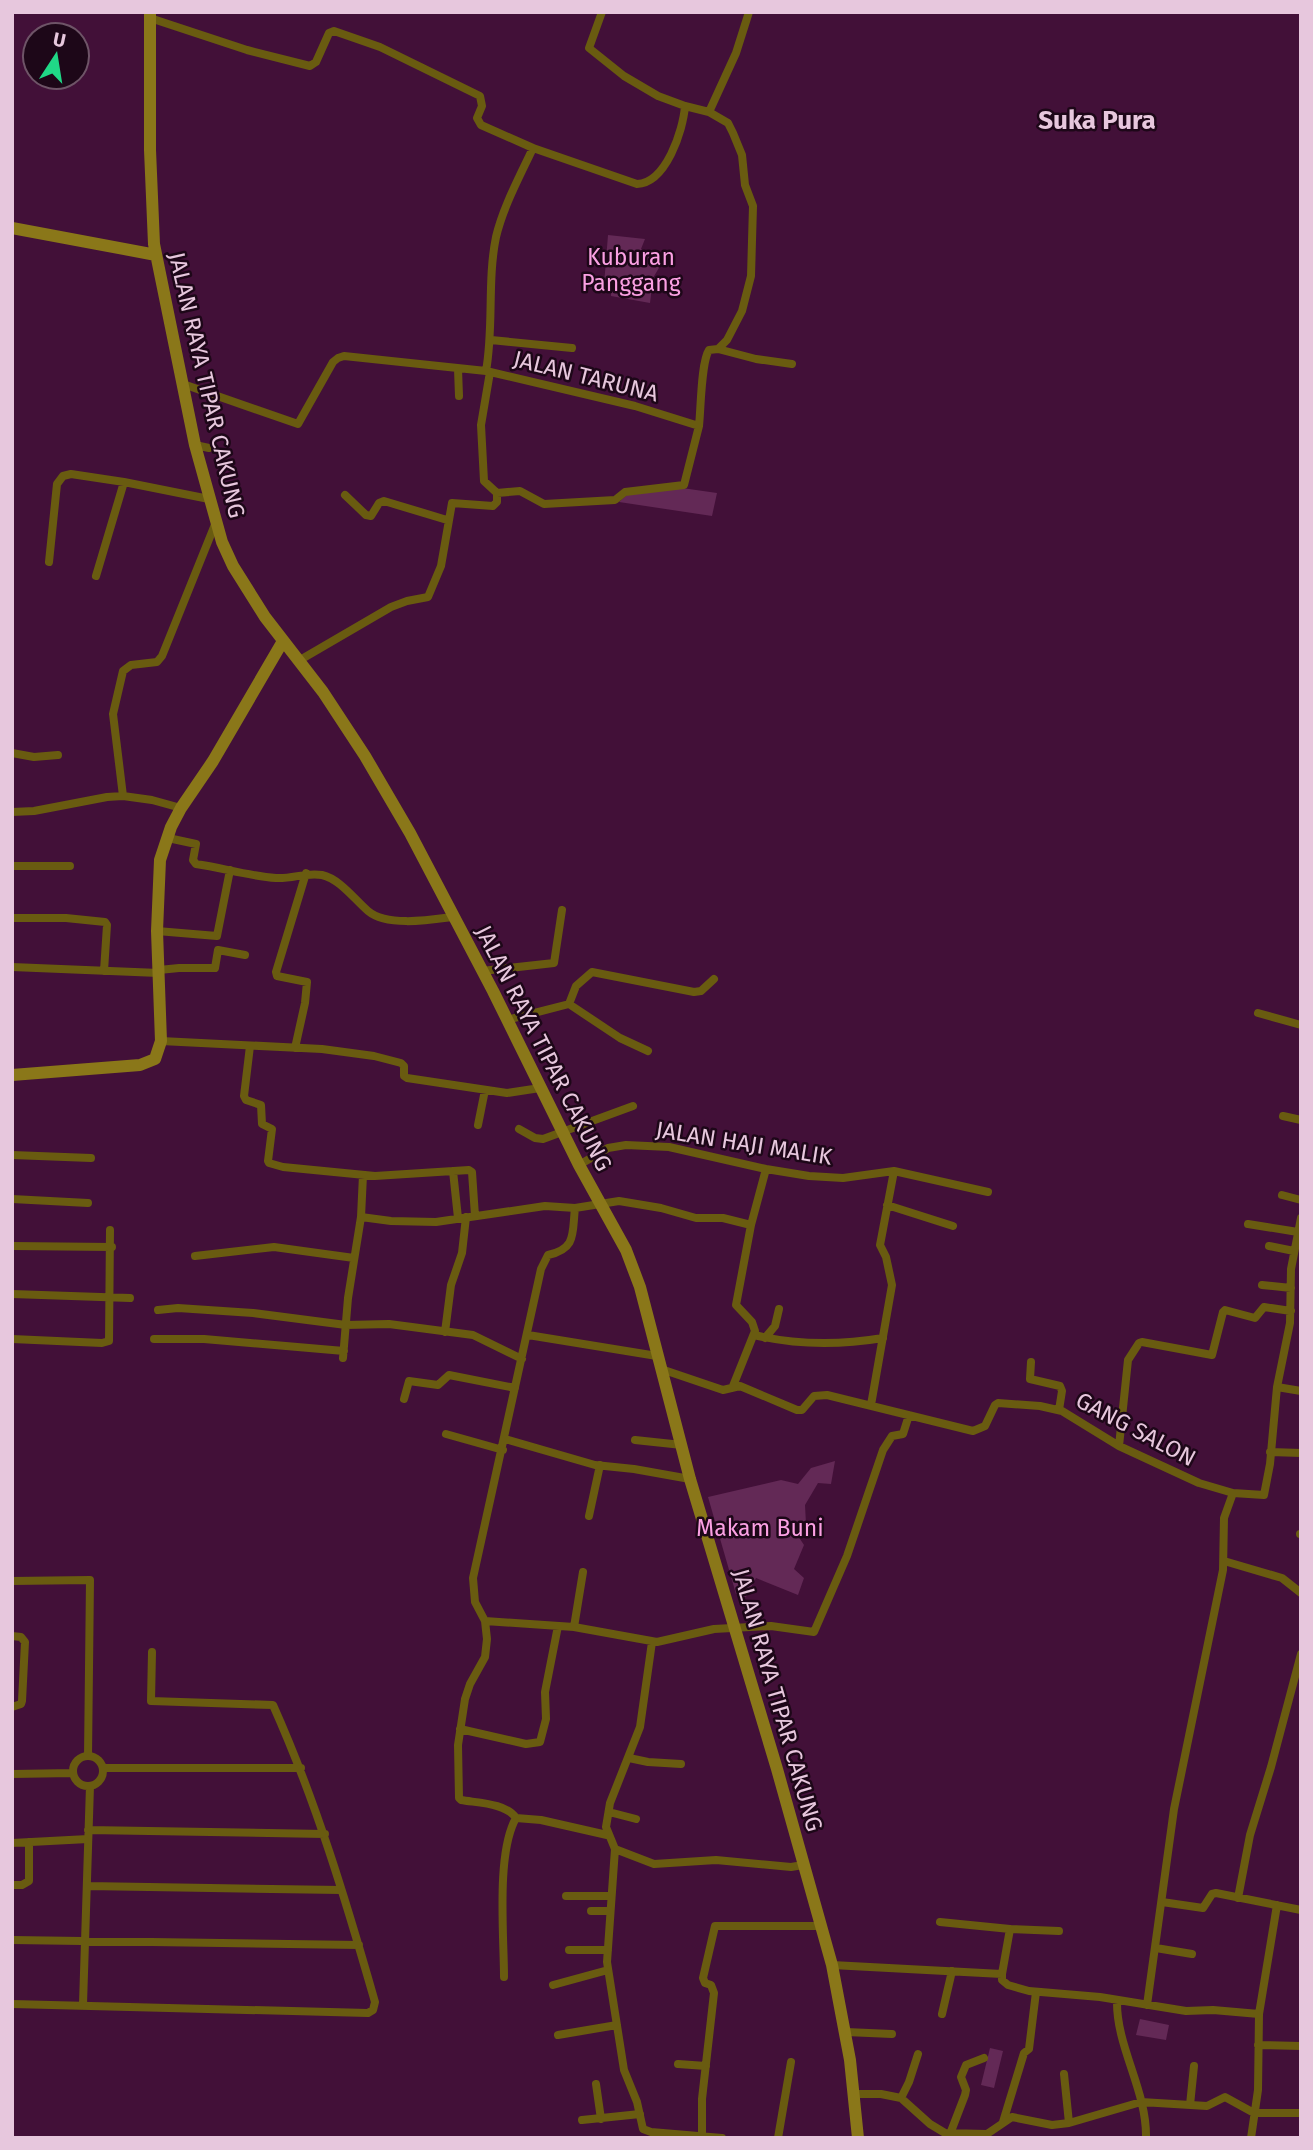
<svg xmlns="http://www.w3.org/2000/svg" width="1313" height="2150" viewBox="0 0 1313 2150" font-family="'Fira Sans',sans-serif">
	<rect width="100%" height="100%" fill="#421038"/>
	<path fill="#632956" d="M608,235L645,239L641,249L651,255L660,266L653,278L650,303L611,296V285H604Z
		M682,488L717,493L712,516L619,502L628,494Z
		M835,1461L831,1484L818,1483L805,1505L806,1524L800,1539L804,1545L794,1569L804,1578L798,1595L756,1578L746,1597L736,1594L708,1497L781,1480L798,1484L811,1468Z
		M1140,2019L1169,2025L1166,2040L1136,2035Z
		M990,2048L1003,2051L994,2088L981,2085Z"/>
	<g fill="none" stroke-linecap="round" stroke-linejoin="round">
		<path stroke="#695b10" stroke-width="8" d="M150,18L247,50L310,66L316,62L329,33L334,31L380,47L480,96L482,106L477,118L481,125L533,148L637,184C666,183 683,131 685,106
			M709,112L736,53L749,12
			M491,340L572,348
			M718,349L756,359L792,364
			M458,369L459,396
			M486,371C494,327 487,281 496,237C503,207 520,176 533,148
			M490,372L481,425L484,481L497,493
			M183,384L298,424L333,362L338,358L344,356L486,371L635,406L699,426C701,408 701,362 709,350L718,349L727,340L742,311L751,276L753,206L745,185L742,155L733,133L728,123L709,112L685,106L658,96L624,76L589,48L602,12
			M195,445L209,448
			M345,495L366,515L371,516L379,503L384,501L447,520
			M49,562L57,484L63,476L71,474L124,482L209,499
			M96,576L124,482
			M300,660L391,607L407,601L428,597L441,566L452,503L493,506L497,502V493L520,491L544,504L615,500L625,492L684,485L699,426
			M12,753L34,757L58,755
			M123,796L113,714L123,671L131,665L157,662L162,656L216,522
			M12,812L34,811L107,797L123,796L152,800L181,808
			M168,838L196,844L193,860L196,864C223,868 249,876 276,878C293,879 306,872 322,875C340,879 355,900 368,911C387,927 430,920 452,917
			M12,866H70
			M12,918H66L105,922L107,925L104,971
			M157,931L217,936L230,870
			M12,967L159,973
			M159,970L179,968H215L218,950L245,955
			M482,971L554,963L562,910
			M569,1004L576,986L592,972L694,992L701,991L714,979
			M569,1004L620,1038L648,1051
			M1258,1013L1301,1025
			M507,1020L569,1004
			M161,1041L322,1049L374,1056L401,1063L404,1066V1076L407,1078L507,1093L540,1088
			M250,1046L244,1096L246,1100L261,1105L262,1124L272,1129L268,1161L269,1163L283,1167L375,1176L469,1170L472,1172L475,1216
			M295,1048L305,1003L307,982L277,976L276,972L306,873
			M1283,1116L1301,1120
			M478,1125L485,1090
			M519,1129L535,1138L543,1139L633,1106
			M12,1155L91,1158
			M579,1165L608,1148L626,1145L669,1147L766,1169L809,1176L843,1178L894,1171L988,1192
			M453,1171L458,1218
			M1282,1195L1301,1200
			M12,1199L88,1203
			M887,1205L953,1226
			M575,1208C572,1233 577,1249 548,1255L541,1269L473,1578L475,1602L485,1621L487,1639L485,1657L470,1684L465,1699L458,1745L459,1798L461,1800C478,1803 506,1803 516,1818L541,1820L607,1835
			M361,1217L363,1175
			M1248,1224L1298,1232
			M12,1246L112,1247
			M1269,1246L1294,1251
			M195,1256L274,1247L354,1258
			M1262,1285L1291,1288
			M12,1294L130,1298
			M158,1310L178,1308L253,1313L346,1325L389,1324L473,1335L522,1359
			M445,1332L451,1285L462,1253L466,1217
			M528,1335L657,1356
			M754,1335C796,1345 841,1345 883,1338
			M765,1338L775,1326L779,1309
			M12,1339L102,1343L109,1341L110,1230
			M154,1339H204L344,1351
			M343,1358L348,1298L361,1217L391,1221L436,1222L545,1206L575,1208L619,1201L661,1208L696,1218H723L751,1225
			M1031,1362L1030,1379L1060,1386L1062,1391L1059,1410
			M661,1369L723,1390L740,1386L797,1410H802L814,1396L827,1395L973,1431L985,1426L995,1405L998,1403L1040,1406L1062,1411L1119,1446L1199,1483L1233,1493L1264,1495L1270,1464L1277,1387L1290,1323L1291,1269L1301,1218
			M733,1386L755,1331L752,1322L736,1305L751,1225L766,1169
			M1277,1387L1301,1391
			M404,1399L409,1381L438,1385L449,1375L515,1388
			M871,1405L892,1285L886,1257L880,1245L894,1171
			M446,1434L503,1450
			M505,1439L595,1465L634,1469L690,1479
			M635,1440L682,1445
			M1119,1446L1128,1360L1139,1343L1142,1342L1212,1355L1223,1312L1225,1310L1255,1318L1264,1307L1291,1311
			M1270,1452L1301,1453
			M589,1516L600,1465
			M1300,1534H1301
			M1224,1561L1282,1578L1301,1593
			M12,1581L90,1580L88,1756
			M485,1621L574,1627L657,1642L714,1629L771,1626L814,1632L847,1556L883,1450L892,1436L903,1434L909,1415
			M574,1627L583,1572
			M12,1636L21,1637L25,1642L22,1701L21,1704L12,1707
			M652,1642L640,1727L610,1803L606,1827L615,1849L607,1962L624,2070L637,2102L643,2129L651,2132L722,2138
			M460,1729L526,1744L540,1742L546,1719L545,1692L558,1626
			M73 1771a15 15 0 1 1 30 0a15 15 0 1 1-30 0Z
			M629,1758L648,1762L681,1764
			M103,1768H301
			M12,1774L73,1773
			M609,1812L636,1819
			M88,1830L325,1834
			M12,1843L88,1839
			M615,1849L654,1864L716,1860L791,1867L803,1865
			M12,1885H22L29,1881V1842
			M87,1886L341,1890
			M566,1896H611
			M1238,1898L1250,1835L1271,1767L1301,1654
			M1162,1902L1203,1908L1212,1894L1216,1893L1301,1910
			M591,1911H610
			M940,1922L1010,1929L1002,1974
			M1010,1929L1059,1931
			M12,1940L359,1945
			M1156,1948L1192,1954
			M569,1950H608
			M832,1965L1002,1974
			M1002,1974V1980L1008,1985L1029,1991L1100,1997L1186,2011L1213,2010L1259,2014
			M504,1977C504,1936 496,1853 516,1818
			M553,1985L608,1970
			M1117,2000C1116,2047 1147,2090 1146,2138
			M12,2004L368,2013L373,2010L375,2002C346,1901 316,1801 273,1705L151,1701L152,1652
			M83,2004L90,1786
			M1147,2005L1174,1809L1223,1570L1224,1518L1233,1493
			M942,2014L952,1971
			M846,2032L892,2034
			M558,2035L617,2025
			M1258,2045L1301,2046
			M678,2064L706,2066
			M1064,2074L1069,2123
			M596,2084L601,2119
			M854,2094H881L901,2098L930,2124L945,2133L987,2134L1012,2117L1052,2125L1069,2123L1141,2102L1207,2106L1225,2097L1254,2113H1301
			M901,2098L909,2082L918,2054
			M1190,2105L1194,2066
			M582,2120L640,2114
			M1003,2122L1024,2053L1029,2049L1036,1992
			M950,2134L965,2095L966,2090L961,2077L966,2065L984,2058
			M702,2135V2099L714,1993L711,1985L705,1983L703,1978L715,1926H822
			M778,2138L791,2062
			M1251,2138L1258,2090L1259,2014L1277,1905"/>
		<path stroke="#8a7719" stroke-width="12" d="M150,12V150L154,244L195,445L222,542L233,566L265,617L323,692L365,756L410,833L493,991L579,1165L626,1250L640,1287L690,1479L777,1769L832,1965L850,2060L858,2138
			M12,228L156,255
			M12,1075L140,1065L155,1059L161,1041L157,931L160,860L171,827L181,808L213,761L283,641"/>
	</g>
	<g text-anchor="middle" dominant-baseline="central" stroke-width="5" stroke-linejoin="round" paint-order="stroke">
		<g font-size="23" fill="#fba0e3" stroke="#1d0718">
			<text x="631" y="257">Kuburan<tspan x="631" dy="26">Panggang</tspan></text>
			<text x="760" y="1528">Makam Buni</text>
		</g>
		<g font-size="23" fill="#e7c7dd" stroke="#1d0718">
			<text transform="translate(586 376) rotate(14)">JALAN TARUNA</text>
			<text transform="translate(207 385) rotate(77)">JALAN RAYA TIPAR CAKUNG</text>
			<text transform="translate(544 1048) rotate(63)">JALAN RAYA TIPAR CAKUNG</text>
			<text transform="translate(744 1143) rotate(9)">JALAN HAJI MALIK</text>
			<text transform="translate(1136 1429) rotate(28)">GANG SALON</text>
			<text transform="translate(778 1700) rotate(74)">JALAN RAYA TIPAR CAKUNG</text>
		</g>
		<g font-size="26" font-weight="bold" fill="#e7c7dd" stroke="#1d0718">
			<text x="1097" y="120">Suka Pura</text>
		</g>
	</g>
	<rect width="1313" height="2150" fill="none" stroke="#e7c7dd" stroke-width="28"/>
	<g transform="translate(56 56) rotate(12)"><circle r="33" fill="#1d0718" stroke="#6e5467" stroke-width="2"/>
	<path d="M0-5L12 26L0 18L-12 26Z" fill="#20d887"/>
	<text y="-10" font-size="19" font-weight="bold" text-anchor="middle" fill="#e7c7dd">U</text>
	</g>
</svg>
